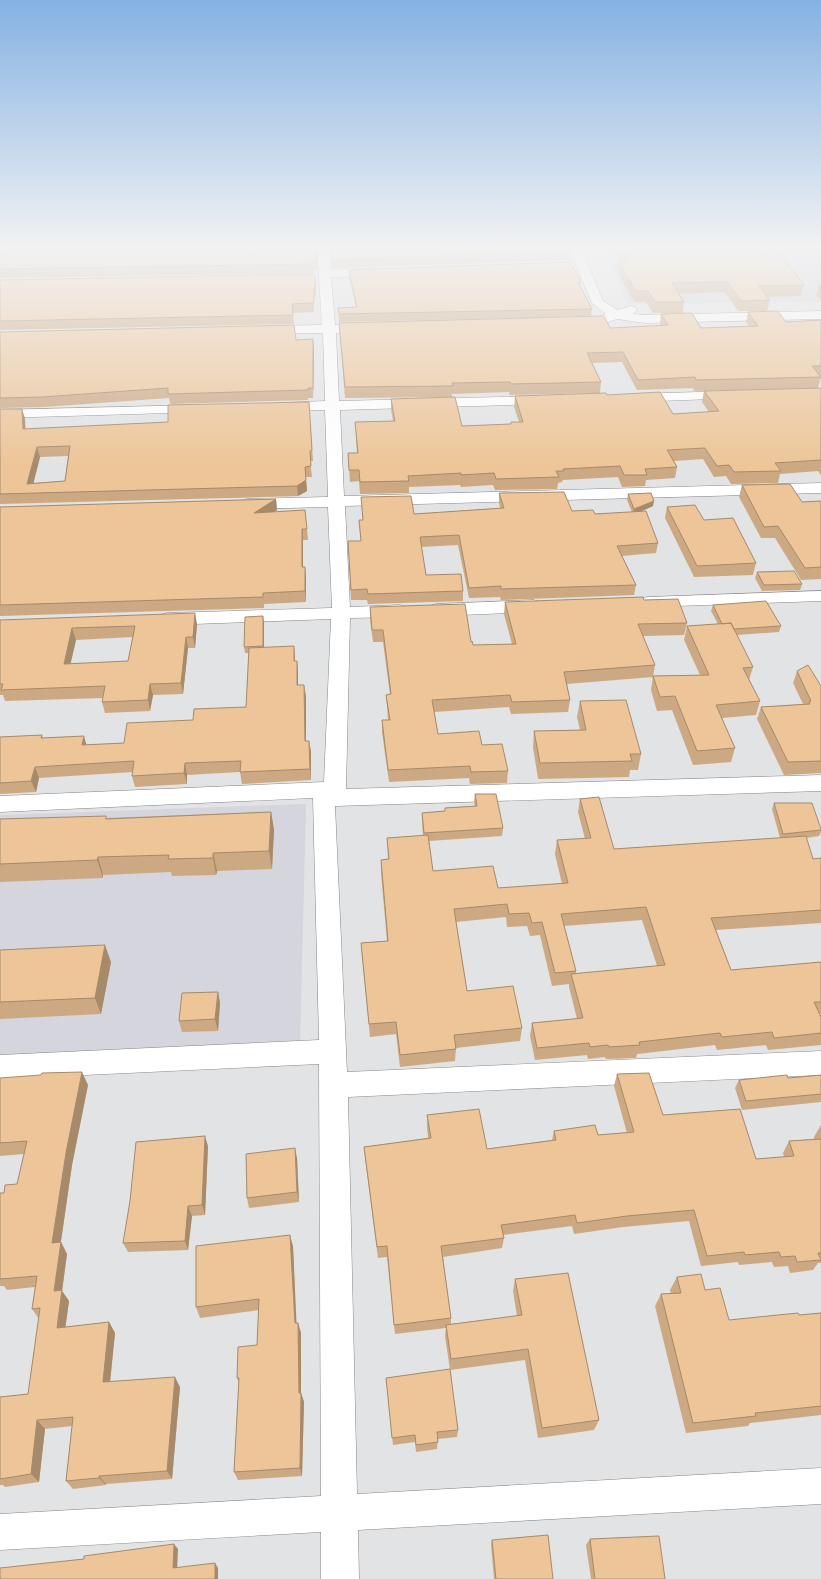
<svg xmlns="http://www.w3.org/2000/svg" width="821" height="1579" viewBox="0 0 821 1579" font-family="'Open Sans',sans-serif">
	<rect width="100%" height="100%" fill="#e2e3e4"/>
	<path fill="#d4d5dd" d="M604,246H821V302L627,304Z
		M306,804L300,1044L0,1057V815Z"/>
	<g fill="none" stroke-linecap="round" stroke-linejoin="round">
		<g stroke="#868687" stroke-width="1">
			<path id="minor" d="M317,246H329L331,270L378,268L382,269L384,272L382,275L378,276L331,277L335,325L349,326L350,329L349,332L336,333L339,401L544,396L549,397L551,400L549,403L544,404L340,410L344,496L821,483V493L345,506L350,607L400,605L407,607L409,611L407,615L400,617L350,618L346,789L821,775V791L335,806L347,1072L821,1051V1075L348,1097L357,1494L821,1468V1504L358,1530L359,1579H321V1532L0,1550V1514L321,1496L319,1064L0,1079V1055L319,1040L313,798L0,812V796L324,782L331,619L167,625L160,623L158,619L160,615L167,613L332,608L328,507L247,509L241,507L239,504L241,501L247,499L328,497L325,410L278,411L273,410L271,407L273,404L278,403L325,401L323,333L266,334L261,333L260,330L261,327L266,326L322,325Z
				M568,246H580L603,301L618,310L631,306L635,307L637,310L633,314L645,315L821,311V319L645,323L617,319L596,326L571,325L570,322L571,319L595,318L606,314L592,303Z
				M734,391L739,392L741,395L739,398L632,402L627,401L625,398L627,395L632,394Z
				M198,405L203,406L205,409L203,412L0,418V410Z
				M821,591V601L648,607L642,606L639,602L642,598L648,597Z
				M534,600L540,602L543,606L540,610L534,612L436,616L429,614L427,610L429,606L436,604Z"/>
		</g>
		<use href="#minor" fill="#fff" fill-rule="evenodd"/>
	</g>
	<path fill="#cca983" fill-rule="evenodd" d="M0,246H316L317,270H313V273L0,278Z
		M331,246L570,252L569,260L332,268Z
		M635,246H773L804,285L801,296L767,297L770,300L767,311H738L725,292L679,294L684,302L683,313H653L646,302H634L618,273L619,262H621L618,258L620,247H635Z
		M349,270L581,282L580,286L592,309L591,316L610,328L661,326L660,324L661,314L701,328L749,326L746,322L748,312L786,322L821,320V376H820L821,377L818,388L694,391L693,388L637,390L622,362L592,363L601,382L600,393L510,395L509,392L452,394V397L345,398L339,323L526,318L339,322L338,308L356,307L349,278Z
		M0,280L316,287V296L314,297V312L293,313L294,324L0,330Z
		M819,285H821V301L816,295Z
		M0,332L296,340L313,339L314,349L313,398H308V400L170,404L169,398L44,407L0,408Z
		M821,388V475L818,471L780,474L778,483L731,484L726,476L714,477L703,459L674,461L677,467L675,478L646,480L645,486L622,487L618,477L563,480L562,482L558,483L557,489L495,490L493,485L461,487L460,485L409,487V493L360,494L359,481L350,482L348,453H357L355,422L393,421L391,410V399L462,426L510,424L511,422H519L514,407L515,396L607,395L673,414L709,412L702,402L704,391Z
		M309,402L313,461H310L312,477H306L307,491L298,496L0,504V409H22L25,419V429L168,422ZM68,456L65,481L33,483L40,457Z
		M742,485L802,502L821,501V579L801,580L775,538H761L739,497Z
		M499,493L572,511L595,514L632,512L627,500L628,494L653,506L642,511L658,543L656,553L622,556L636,585L634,595L501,600L500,597L469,598L458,545L421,547L426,575L463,591V601L368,604L367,600H351L348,541H361L359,520H363L361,497L414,514L500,508L499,503Z
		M276,499L277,510L274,512L307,529L308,540H303V567H305L306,578V602L264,604V608L0,616V507Z
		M667,507L704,520L756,563L753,575L694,577L665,518Z
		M757,572L802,584L800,590L762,591L755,578Z
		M644,600L687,623L684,635L643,636L655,665L653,677L567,684L570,700L568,712L511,714L509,707L434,712L438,734L482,745L508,771L507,783L470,784L469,778L389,782L382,732V720H388L387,707L386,695H390L383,642H373L370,619V607L471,642L473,645L512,644L504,614L505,602Z
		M713,605L781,626L779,632L737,635L753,667L749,680L760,701L756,715L722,718L735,748L731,762L693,765L672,710L657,711L651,690L653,676L700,675L684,640L687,626L718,624L711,611Z
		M0,620L197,624L195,648H188L183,694L153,695L150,711L105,713L102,702L103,698L5,701L3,695H0ZM133,637L128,661L70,664L76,640Z
		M264,622V648L295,657V661H297L298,672V685L306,696V741H309L311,752V780L242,784L240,772L187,775V784L135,787L132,776L133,772L39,778L36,792L0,794V737L42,735L43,738L86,745L124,743L193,720L246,707L249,653H245L244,647Z
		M797,671L821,686V773L784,775L757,719L761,707L803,704L793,683Z
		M580,701L641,754L638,770H630L629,777L538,779L533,747L534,731L580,730L577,717Z
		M475,794L503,828L502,836L429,841L433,871L498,888L562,884L555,854L557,840L585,839L578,812L580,799L614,849L780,838L772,809L774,803L821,829V832L819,836L806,838L813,859L821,858V923L716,930L731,970L821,962V1014H820L821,1017V1045L768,1050L766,1045L717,1050L715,1045L637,1054L636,1058L606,1059L605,1057L588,1059L587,1055L535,1060L530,1036L532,1023L577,1019L569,987V984L552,986L540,935L530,936L527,926L507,927L506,917L456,922L467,991L522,1028L520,1041L456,1048L455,1061L400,1067L396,1034L370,1037L362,956L361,943L387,941L381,873V860L388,859L387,838L423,836L422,822V813L445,811V808L475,806L474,803ZM642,920L657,966L576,974V971L564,926Z
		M271,812L274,830L272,869L217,871L216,875L172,876L171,872L103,875V878L0,882V819L107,818Z
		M0,950L111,962L101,1014L0,1019Z
		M218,992L220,1003L218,1031L182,1032L179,1021Z
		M617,1074L663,1115L756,1159L784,1157L783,1153L789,1141L814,1139V1137L821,1125V1263H818L813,1270L790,1273L788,1266L774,1267L772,1262L739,1265L738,1262L701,1266L689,1221L623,1227L574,1234L572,1226L503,1235L504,1238L502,1248L443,1257L451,1318V1324L517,1316L513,1291L515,1279L599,1420L594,1430L538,1438L525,1360L450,1370L458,1430L457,1437L438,1439L437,1449L416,1452L415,1442L393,1445L386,1378L450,1370L445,1336L446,1328L395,1334L387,1257L378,1258L365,1158L364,1147L428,1138L427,1127V1115L487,1149L552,1140L554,1131L598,1135L627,1133L614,1086Z
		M821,1075V1102L742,1110L735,1088L739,1080L788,1078Z
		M0,1078L88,1085L72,1165L61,1242L67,1254L62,1291L69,1301L65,1327L109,1322L115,1333L110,1382L180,1387L172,1479L106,1484V1485L73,1489L66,1481L72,1426L45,1429L39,1482L5,1487L3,1485H0V1397L28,1394L39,1319L32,1309L35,1287L7,1290L4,1286H0V1193H4L17,1184L24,1154L0,1156Z
		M208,1146L205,1215L192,1216L188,1250L128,1252L123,1243Z
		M297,1158L299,1202L249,1208L247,1198Z
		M293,1246L296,1323H298L301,1333V1393L304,1402L302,1476L238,1480L234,1472L239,1382L237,1378L257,1345L259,1310L200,1318L196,1307Z
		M677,1277L705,1290L729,1320L799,1315L821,1313V1415L750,1423L748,1426L686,1433L655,1306L661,1294L671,1293L670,1290Z
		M590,1539L665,1579H591L586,1545Z
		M492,1540L553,1579H494L491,1545Z"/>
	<path fill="#a68a6a" d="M313,339L314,349L313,398Z
		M22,409L25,419L26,440L23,429Z
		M37,447L40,457L31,493L27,484Z
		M306,480L307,491L298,496L297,486Z
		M276,499L277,510L255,524L254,513Z
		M654,501L653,506L633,515L634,509Z
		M302,529L303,540V578L302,567Z
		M305,567L306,578V602L305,591Z
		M195,613L197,624L195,648L193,637Z
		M263,616L264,622V652L263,646Z
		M72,628L76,640L68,675L64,664Z
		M186,637L188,648L183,694L181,683Z
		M294,646L295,657V672L294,661Z
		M297,661L298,672V697L297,685Z
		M150,684L153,695L150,711L148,700Z
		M304,685L306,696V752L305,741Z
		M84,736L87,747L82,745Z
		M309,741L311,752V780L310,769Z
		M185,763L187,775V784L184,773Z
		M35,767L39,778L36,792L31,781Z
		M271,812L274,830L272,869L269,851Z
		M213,853L217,871L216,875L213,858Z
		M98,857L103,875V878L97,860Z
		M105,945L111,962L101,1014L95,998Z
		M218,992L220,1003L218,1031L215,1019Z
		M82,1072L88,1085L72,1165L59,1254L52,1243L66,1153Z
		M205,1136L208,1146L205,1215L202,1205Z
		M295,1148L297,1158L299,1202L297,1192Z
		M188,1206L192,1216L188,1250L185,1241Z
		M290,1235L293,1246L297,1334L295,1323Z
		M61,1242L67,1254L62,1291L69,1301L64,1338L57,1328L54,1291Z
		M109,1322L115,1333L109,1392L103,1382Z
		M298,1323L301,1333V1402L299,1393Z
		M175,1377L180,1387L172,1479L167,1471Z
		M301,1393L304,1402L302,1476L300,1468Z
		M37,1420L45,1429L39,1482L31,1474Z
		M99,1476L106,1484V1485L99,1478Z
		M174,1544L178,1549L177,1573L173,1568Z
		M215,1563L218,1568V1579H215Z"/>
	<path fill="#edc598" stroke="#a68a6a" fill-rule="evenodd" d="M0,246H316L317,261H312V264L0,269Z
		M331,246H567L570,252L332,260Z
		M645,246H773L804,285L759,286L770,300L741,301L727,282L672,283L684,302H655L648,291H636L619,262H627L620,247H645Z
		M570,262L581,282H578L592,309L339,314L338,308L357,307L349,270Z
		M314,274L316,287H314V303L292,304L293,315L0,321V280Z
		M778,311L786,322L821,320V366H812L821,377L696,380L695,377L638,380L623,352L587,353L601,382L511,384L510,382L452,383L453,386L345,387L339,323L604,316L610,328L668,325L661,314L692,313L701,328L758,326L748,312Z
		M294,325L296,340L313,339V388H308V390L168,394V388L42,397L0,398V332Z
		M821,388V460L775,463L781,471L734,472L729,465L717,466L705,448L667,450L677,467L645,469L647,475H624L620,466L563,469L564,471H556L559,477L496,479L494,473L461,475V473L408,476L409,481L360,482L359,470H349L348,453H358L355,422L395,421L391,399L455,397L462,426L511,424V422H523L515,396L606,393L607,395L660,392L673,414L719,411L704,391Z
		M309,402L312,450L310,451L311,466L305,467L306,480L297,486L0,494V409H22L23,429L168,422V405ZM70,446L65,481L27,484L37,447Z
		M790,484L802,502L821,501V567L805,568L778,526L764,527L742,485Z
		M564,492L572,511L593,510L595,514L646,511L658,543L617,546L636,585L501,589V586L469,588L459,535L420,537L426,575L461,574L463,591L368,594L367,589L351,590L348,541H361L359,520H363L361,497L411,496L414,514L504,508L499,493Z
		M651,493L654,501L634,509L628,494Z
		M276,499L254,513L305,510L307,529H302V567H305V591L263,593V597L0,605V507Z
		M695,505L704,520L733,518L756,563L697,566L667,507Z
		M794,571L802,584L764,585L757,572Z
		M643,597L644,600L678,599L687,623L638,624L655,665L564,672L570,700L512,702L510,695L432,700L438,734L479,731L482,745L502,744L508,771L471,772L470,766L388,770L382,720H390L386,695L391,694L383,630H372L370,607L465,604L471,642L472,641L473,645L516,644L505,602Z
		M766,601L781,626L734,629L731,623L722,624L713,605Z
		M195,613L193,637H186L181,683L150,684L148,700L102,702L105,686L1,690L3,684H0V620ZM135,626L128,661L64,664L72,628Z
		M263,616V646L244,647L245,617Z
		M731,623L753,667L743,668L760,701L716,705L735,748L697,751L675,696L660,697L653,676L709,675L687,626Z
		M294,646V661H297V685H304L305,741H309L310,769L240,772L241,761L185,763L184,773L132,776L134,761L35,767L31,781L0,783V737L42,735L41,738L84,736L82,745L124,743L127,723L193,720L194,709L246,707L249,648Z
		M808,665L821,686V761L788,762L761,707L810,704L809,702L811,701L797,671Z
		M626,700L641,754H630L632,761L540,763L534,731L586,730L580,701Z
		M475,794H496L503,828L424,833L422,813L445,811V808L477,806Z
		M599,797L614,849L806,836L813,859L821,858V910L711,918L731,970L821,962V1002H814L821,1017V1033L774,1038L772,1032L722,1037L720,1033L639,1042L640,1045L609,1047L608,1045L590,1047L589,1043L537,1048L532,1023L583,1018L571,974L665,965L646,907L561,914L576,971L555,973L542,922L532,923L529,913L509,914L507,904L454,909L467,991L513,986L522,1028L454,1035L456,1049L400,1055L396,1022L369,1024L361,943L388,941L381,860L389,859L387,838L428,835L433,871L493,866L498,888L568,883L557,840L591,838L580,799Z
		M774,803H812L821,829V830L783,834Z
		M271,812L269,851L213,853V858L168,859L169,855L98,857L97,860L0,864V819L106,816V819Z
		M105,945L95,998L0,1002V950Z
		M218,992L215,1019L179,1021L182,993Z
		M82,1072L66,1153L52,1243L61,1242L54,1291L62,1290L57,1328L109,1322L103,1382L175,1377L167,1471L99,1476V1478L66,1481L73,1417L37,1420L31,1474L0,1479V1397L28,1394L40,1308L32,1309L37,1276L0,1279V1193H4L5,1185L17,1184L27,1141L0,1143V1078L41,1075L42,1073Z
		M649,1073L663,1115L740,1109L756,1159L794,1156L789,1141L821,1139V1253H818L821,1260L797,1262L795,1256L781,1257L779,1252L745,1255L744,1252L707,1256L694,1210L627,1216L577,1223L575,1215L501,1225L504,1238L441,1246L451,1318L394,1325L387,1246L377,1247L364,1147L431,1138L427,1115L479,1109L487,1149L556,1140L554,1131L595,1125L598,1135L634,1132L617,1074Z
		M787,1075L788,1078L821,1075V1094L746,1101L739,1080Z
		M205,1136L202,1205L188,1206L185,1241L123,1243L130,1201L136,1142Z
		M295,1148L297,1192L247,1198L246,1154Z
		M290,1235L295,1323H298L299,1393H301L300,1468L234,1472L239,1378H237L238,1347L257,1345L259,1299L196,1307V1246Z
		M568,1273L599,1420L542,1428L528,1349L451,1359L446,1325L522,1315L515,1279Z
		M701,1274L705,1290L720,1288L729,1320L798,1313L799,1315L821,1313V1406L755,1413L756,1416L693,1423L661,1294L681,1293L677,1277Z
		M450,1369L458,1430L437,1432L438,1442L416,1445L415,1435L392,1438L386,1378Z
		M548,1535L553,1579H496L492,1540Z
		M659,1536L665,1579H595L590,1539Z
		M174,1544L173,1568L215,1563V1579H0V1568L84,1559V1556Z"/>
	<linearGradient id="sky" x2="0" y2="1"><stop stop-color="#85b2e3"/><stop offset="0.53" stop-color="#f2f2f3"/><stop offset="1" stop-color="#f2f2f3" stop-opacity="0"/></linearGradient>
	<rect width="821" height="467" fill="url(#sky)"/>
</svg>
